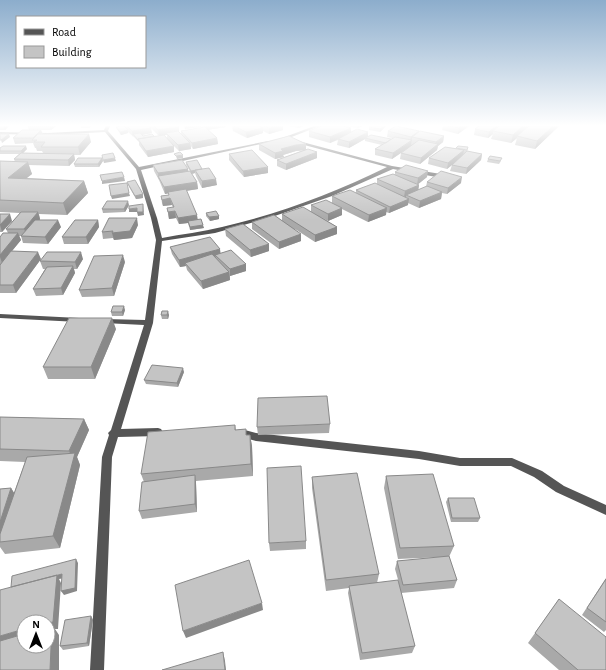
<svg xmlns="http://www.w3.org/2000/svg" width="606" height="670" viewBox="0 0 606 670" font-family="'Alegreya Sans',sans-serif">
	<rect width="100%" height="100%" fill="#fff"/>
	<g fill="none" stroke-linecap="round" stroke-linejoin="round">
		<path fill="#555" fill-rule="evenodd" d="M106,126H110L108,131L139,167L268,141L270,142L141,170L157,218L162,238C182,234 202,232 222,227C279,214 334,193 387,167L293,142V140H295L392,166L447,175L450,177L447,179L393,169L332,196L269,218L215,233L162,241L153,323L121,429L158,428L161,429L163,432L161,435L158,436L118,437L112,457L104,670H90L102,457L109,435L108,433L111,430L144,325L104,323L100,321L104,319L145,320L156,240L151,218L136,169L105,132L48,135L0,134V132L48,133L104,130Z
			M314,126H320L281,141L277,140Z
			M0,314L79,318L83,320L79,322L0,318Z
			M241,429L256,433L419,451L460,458H512L542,471L564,486L606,505V515L556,492L534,477L511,466H460L419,459L256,441L238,436L236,433L238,430Z"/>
	</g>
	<path fill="#a9a9a9" d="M0,126H9L5,130H0Z
		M30,126H56L51,130H41L43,134L91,142L80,155H74L75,160L69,166L28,165L32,174L26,178L84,181L88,193L67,215L39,214L40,219V220L61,227L48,244L23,243L21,236H19L21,240L12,251L41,259L16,293H0V237L8,233L6,229L20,213L0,212V161L15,162L14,159L19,154H0V148L27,149L23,153H43L42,151H37L36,148H35L33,143L15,144L13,138L29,130L28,127Z
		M81,126H91L90,128H81Z
		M124,126H149L152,133L142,135L143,136H159L149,126H177L179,127V132L181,134V131L204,127L203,126H226V127L207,130L217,138L218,144L193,149L191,146V149L179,151L167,139V135H164L174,152L148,157L139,145V142L134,137L128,132V133L121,135L117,129L116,127H125Z
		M232,126H283V130L269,134L263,131V133L247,138L233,131Z
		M289,126H304L298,128Z
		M347,126H362L358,128Z
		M370,126H386L380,132L369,130V127Z
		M443,126H469L458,134L442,130Z
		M559,126L535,149L515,145L517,138L511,143L491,139L493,134L488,138L474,135L475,129Z
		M309,131L351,132L368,137L391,139L392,138L387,137L388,131L419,132L444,136L443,142L438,146L437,150L420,164L400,159L401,153L392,159L375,155V149L382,145L365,141V139L349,148L337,145L338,140L330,143L309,137Z
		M259,144L306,150L317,158L286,170L277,166V160L304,150L296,151L283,155L284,157L275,159L259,150Z
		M445,147L468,150L467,151L482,154L481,160L466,174L450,171L452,165L447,169L428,164L429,158Z
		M229,154L268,173L244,177L229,160Z
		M102,158L103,161L99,167H75L74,164Z
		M488,159L501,161L499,164L487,162Z
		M186,162L202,169L217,185L202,188L196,176L195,173L192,174L197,182L198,189L186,191L197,220L204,228L190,230L188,223L179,224L176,218L169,219L167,208H173L172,205L163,206L162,203L161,196L169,195L168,193L165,194L159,180L154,171L153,165L188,169V171H190L186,165Z
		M395,172L427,177L417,185H419L418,190L426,187L427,182L461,183L447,194L442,193L441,199L419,208L408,203V205L389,213L386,212V215L368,222L342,209V215L328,221L321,217L337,227V234L315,242L295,229L301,241L279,249L252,229V222L282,220V214L311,211V205L332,203V196L356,193V190L377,184V179L395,174Z
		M127,182L143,194V198L136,199L128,185Z
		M129,205L125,212L103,213L102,209Z
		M206,213L219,216V219L210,221L206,216Z
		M0,214L12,221L2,232H0Z
		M98,220L99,227L88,244H64L62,237Z
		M138,225L132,238L114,240L113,238L103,239L102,232Z
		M225,229L269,251L251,257L226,236Z
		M170,247L220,249V253L246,264V271L230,276V280L203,289L187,270L186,266L180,267L172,254Z
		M83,259L77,269H74L75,273L63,295L36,296L33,289L45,269H43L40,261Z
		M125,262L114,296L82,297L79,290Z
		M125,310L123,316H112L111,312Z
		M162,311L169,315L168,319H162L161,315Z
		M116,329L95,379H48L43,367Z
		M184,372L178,387L146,384L144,380Z
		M0,417L84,419L89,430L77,457L80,465L60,548L5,554L0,547V489L11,488L14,493L25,462L0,461Z
		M330,424L329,433L258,435L257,427Z
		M235,425L236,430L246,429V435H250L252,446L253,476L196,481V483L197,512L142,519L139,511L144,482L141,474Z
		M386,476L454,546L449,557L457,580L454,588L401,593L415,646L412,653L360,660L348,593L349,588L326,591L312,488V477L379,574L377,583H399L395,569L397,561L443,557L398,559L384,488Z
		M448,498L480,518L478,522H451L446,502Z
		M306,541V549L270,551L269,543Z
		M606,578V630L604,632L582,615Z
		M559,599L606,670H559L528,643Z
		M91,616L93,620L89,646L63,650L60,646Z"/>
	<path fill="#898989" d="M3,126H9L5,130Z
		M52,126H56L51,130L50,127Z
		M184,126H201V127L185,129Z
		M206,126H226V127L206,130Z
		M278,126H283V130L269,134V128Z
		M298,126H304L298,128Z
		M358,126H362L358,128Z
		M384,126H386L380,132V129Z
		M462,126H469L458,134L459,128Z
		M496,126H502L493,131V134L488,138L489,132Z
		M523,126H530L517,136V138L511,143L513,135Z
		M553,126H559L535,149L537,141Z
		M179,127V133H166L167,135L159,136L158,130Z
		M151,128L152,133L135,136L133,134V137L132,131Z
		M263,128V133L247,138L246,132Z
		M351,128V133L330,143V137Z
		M41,130L43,135L37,140H33V138Z
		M128,130V133L121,135L120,132Z
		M419,131L418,137H412L411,146L392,159L393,153L410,142L411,137Z
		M368,132V138H365V139L349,148V142Z
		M9,134L10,137L2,143L1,140Z
		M89,134L91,142L80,155L78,147Z
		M444,136L443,142L438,146L437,150L420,164L421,158L435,146L436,142Z
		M217,138L218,144L193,149L192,143Z
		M190,143L191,149L179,151L178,145Z
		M306,144V150L296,151L283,155L284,157L275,159V153L281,149L296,145Z
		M26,146L27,149L22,154L21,151Z
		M174,146V152L148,157L146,151Z
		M464,150L463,156L447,169L448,163Z
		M317,152V158L286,170V164Z
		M74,154L75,160L69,166L68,160Z
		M482,154L481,160L466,174L467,168Z
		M183,155V158L177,159L176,156Z
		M102,158L103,161L99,167L98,164Z
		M115,158L116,161L104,163L103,160Z
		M28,162L32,174L12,190L8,178Z
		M268,167V173L244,177L243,171Z
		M188,169L189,175L158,176L159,180L158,173Z
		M195,170V173L191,174V171Z
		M428,171L427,177L417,185L418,178Z
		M124,177L125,181L102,184V181Z
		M462,177L461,183L447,194L448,188Z
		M216,179L217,185L202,188V181Z
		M84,181L88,193L67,215L63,203Z
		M197,182L198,189L165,194L164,187Z
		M419,185L418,192L406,195V197H404L405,191Z
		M442,192L441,199L419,208L420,201Z
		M129,193L130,196L112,199L111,196Z
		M143,194V198L136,199L135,196Z
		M170,198L172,205L163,206L162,200Z
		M409,199L408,205L389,213L390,207Z
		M128,201L129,205L125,212L124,209Z
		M143,204L144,215L138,216L137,212Z
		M137,208L138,212H129V209Z
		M342,208V215L328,221V214Z
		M387,208L386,215L368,222L369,215Z
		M175,211L176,218L169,219L168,212Z
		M38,212L40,219L27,236L24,229Z
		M10,214L12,221L2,232L0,225Z
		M197,215L198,221H188V223L179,224L178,218Z
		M219,216V219L210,221L209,217Z
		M137,218L138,225L132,238L114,240L112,233Z
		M58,220L61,227L48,244L45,237Z
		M98,220L99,227L88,244L86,237Z
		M203,225L204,228L190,230V227Z
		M337,227V234L315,242V235Z
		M18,233L21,240L2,263L0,257V255Z
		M301,234V241L279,249V242Z
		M269,244V251L251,257L250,250Z
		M220,249L221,256L215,255L216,258L185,263L186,266L180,267L179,260Z
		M38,252L41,259L16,293L13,285Z
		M81,252L83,259L77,269L75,262Z
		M123,255L125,262L114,296L112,288Z
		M246,264V271L230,276V269Z
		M73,266L75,273L63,295L61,288Z
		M229,272L230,280L203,289L201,281Z
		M124,306L125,310L123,316L122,312Z
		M168,311L169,315L168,319L167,315Z
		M112,318L116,329L95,379L91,367Z
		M183,368L184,372L178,387L177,383Z
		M84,419L89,430L77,457L80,465L60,548L53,536L73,460L69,451Z
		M250,435L252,446L253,476L251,464Z
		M195,475L196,483L197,512L195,504Z
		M11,488L16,496L0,542V522Z
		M76,559L78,563L77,591L64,595L61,591Z
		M62,574L65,578L59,579L61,583L58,629H55L59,635V670H50L48,623L11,588Z
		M262,603L263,610L186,638L183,631Z
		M91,616L93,620L89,646L87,643Z
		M24,629V638L0,644V636Z
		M223,652L225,661L226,670H225Z"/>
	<path fill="#c4c4c4" stroke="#898989" d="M30,126H52L50,127H28Z
		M120,126H124L128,130L120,132L116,127Z
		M127,126H149L151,128L132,131Z
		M154,126H177L179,127L158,130Z
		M234,126H259L263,128L246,132Z
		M264,126H278L269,128Z
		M321,126H344L351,128L330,137L309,131Z
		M370,126H384L380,129L369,127Z
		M396,126L419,131L411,137L388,131Z
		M448,126H462L459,128Z
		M479,126H496L489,132L475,129Z
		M499,126H523L513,135L493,131Z
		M529,126H553L537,141L517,136Z
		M205,127L217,138L192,143L181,131Z
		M357,129L368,132L349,142L338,139Z
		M22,130H41L33,138H13Z
		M178,131L190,143L178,145L166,133Z
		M420,131L444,136L436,142L412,137Z
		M140,133L143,136L152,134L154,136L138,139V140L133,134Z
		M0,134H9L1,140H0Z
		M38,134H89L78,147H41L45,142H34L37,140H32Z
		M164,135L174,146L146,151L138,139Z
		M371,135L391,139L386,143L365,138Z
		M289,136L306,144L296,145L281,149L283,151L275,153L259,144Z
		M395,137L412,140L393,153L375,149Z
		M419,140L438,144L421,158L401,153Z
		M3,146H26L21,151H0V148Z
		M458,146L468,147L467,150L456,148Z
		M445,147L464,150L448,163L429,158Z
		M308,149L317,152L286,164L277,160Z
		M252,150L268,167L243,171L229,154Z
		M467,151L482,154L467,168L452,165Z
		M180,152L183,155L176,156L174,154Z
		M21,153L74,154L68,160L14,159Z
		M113,153L115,158L103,160L102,155Z
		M490,156L502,158L500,161L488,159Z
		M78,158H102L98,164H74Z
		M182,160L188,169L158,173L153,165Z
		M197,160L202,169L191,171L186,162Z
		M0,161L28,162L8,178L84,181L63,203L0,200Z
		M406,165L428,171L418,178L395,172Z
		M209,168L216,179L202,181L195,170Z
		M190,171L197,182L164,187L158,176Z
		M441,171L462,177L448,188L427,182Z
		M122,172L124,177L102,181L100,175Z
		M393,174L419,185L405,191L377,179Z
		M135,180L143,194L135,196L127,182Z
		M127,183L129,193L111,196L109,185Z
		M375,183L409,199L390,207L356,190Z
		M427,186L442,192L420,201L406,195Z
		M186,189L197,215L178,218L175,211L168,212L167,208L174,207L170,198L162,200L161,196L169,195L168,192Z
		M350,190L387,208L369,215L332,196Z
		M326,200L342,208L328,214L311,205Z
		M107,201H128L124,209H102Z
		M143,204V212H137V208L129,209V206Z
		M303,207L337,227L315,235L282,214Z
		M216,211L219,216L209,217L206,213Z
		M21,212H38L24,229H6Z
		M0,214H10L0,225Z
		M274,215L301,234L279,242L252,222Z
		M109,218H137L130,231L112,233L113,231L102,232Z
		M201,219L203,225L190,227L188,221Z
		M35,220H58L45,237L21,236Z
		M75,220H98L86,237H62Z
		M243,224L269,244L250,250L225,229Z
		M3,233H18L0,255V237Z
		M210,237L220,249L179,260L170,247Z
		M231,250L246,264L230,269L215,255Z
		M11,251L38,252L13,285H0V265Z
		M47,252H81L75,262L40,261Z
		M212,254L229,272L201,281L185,263Z
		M123,255L112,288L79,290L94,256Z
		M73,266L61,288L33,289L47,267Z
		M113,306H124L122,312H111Z
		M162,311H168L167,315H161Z
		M69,318H112L91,367H43Z
		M152,365L183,368L177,383L144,380Z
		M327,396L330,424L257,427L258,398Z
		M0,417L84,419L69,451L0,449Z
		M235,425V430L246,429V435H250L251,464L141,474L148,432Z
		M75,453L53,536L0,542V534L27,457Z
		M301,466L306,541L269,543L267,468Z
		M357,473L379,574L326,580L312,477Z
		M433,474L454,546L400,548L386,476Z
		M195,475V504L139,511L142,482Z
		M11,488L0,522V489Z
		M448,498H474L480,518H452Z
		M449,556L457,580L403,585L397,561Z
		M76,559L75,588L61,591L62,574L11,587L12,576Z
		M249,560L262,603L183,631L175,585Z
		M57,575L53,622L48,623V622H24V629L0,636V590Z
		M606,579V622L587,608Z
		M398,580L415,646L362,653L349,586Z
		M559,599L606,637V670H578L535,633Z
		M91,616L87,643L60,646L65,620Z
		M52,625L50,670H0V641L24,634V646H48V626Z
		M223,652L225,670H162Z"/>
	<linearGradient id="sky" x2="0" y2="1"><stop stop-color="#8cadcc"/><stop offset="0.57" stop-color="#fff"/><stop offset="1" stop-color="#fff" stop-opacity="0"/></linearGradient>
	<rect width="606" height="220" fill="url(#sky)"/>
	<rect x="16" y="16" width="130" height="52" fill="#ffffff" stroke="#999999"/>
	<rect x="24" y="29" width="20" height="6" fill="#555555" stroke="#999999"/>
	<text x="52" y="36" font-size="12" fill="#000000">Road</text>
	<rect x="24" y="46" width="20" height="12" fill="#c4c4c4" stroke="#999999"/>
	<text x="52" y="56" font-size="12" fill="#000000">Building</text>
	<g transform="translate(36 634)"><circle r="19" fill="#ffffff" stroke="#999999"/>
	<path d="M0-3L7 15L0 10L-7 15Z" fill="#000000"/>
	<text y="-6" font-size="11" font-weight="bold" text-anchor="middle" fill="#000000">N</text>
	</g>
</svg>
